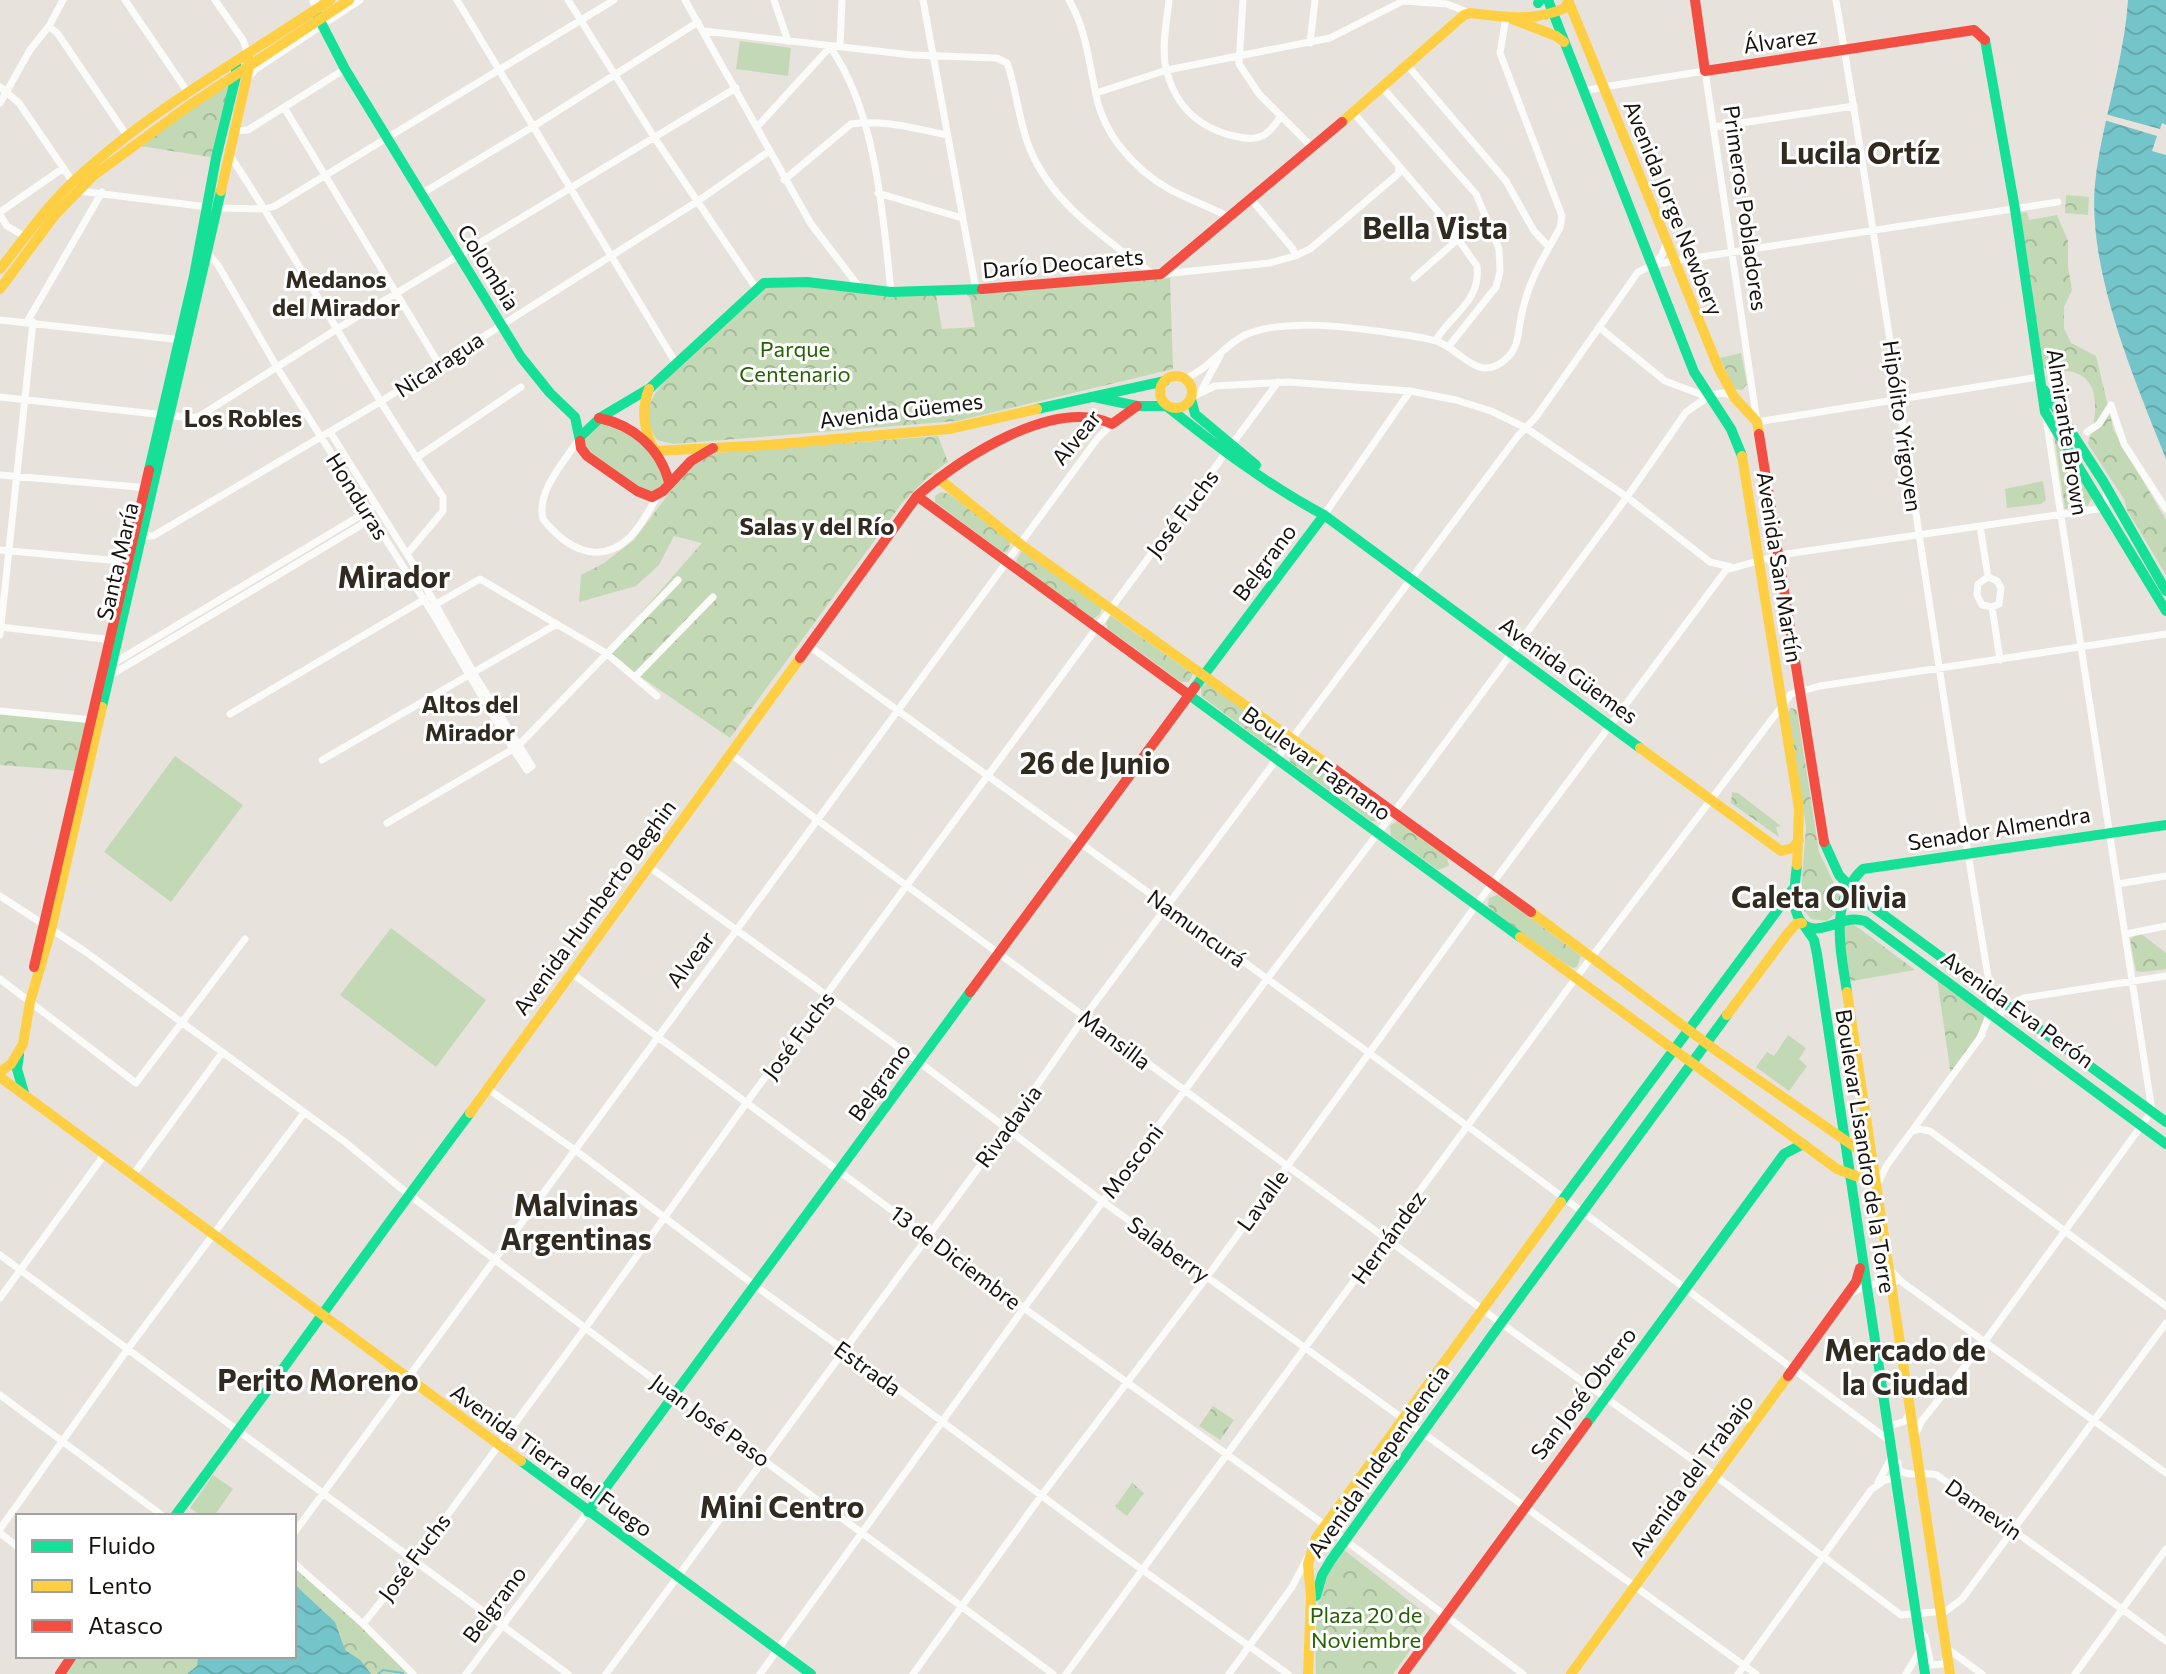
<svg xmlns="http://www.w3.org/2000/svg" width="2166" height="1674" viewBox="0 0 2166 1674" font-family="Commissioner,sans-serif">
	<defs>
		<pattern id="park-crowns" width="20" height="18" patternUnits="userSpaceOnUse" patternTransform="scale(2)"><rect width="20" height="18" fill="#c3d9b6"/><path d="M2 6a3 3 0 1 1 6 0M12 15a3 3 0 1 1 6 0" fill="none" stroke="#a7b99b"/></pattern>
		<pattern id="water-waves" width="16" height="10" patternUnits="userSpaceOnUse" patternTransform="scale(2)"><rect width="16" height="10" fill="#74c5ca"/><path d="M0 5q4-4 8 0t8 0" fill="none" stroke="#64a8ac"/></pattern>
	</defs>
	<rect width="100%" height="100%" fill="#e7e2dc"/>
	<path fill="#c3d9b6" d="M740,41L791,48L788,76L736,69Z
		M175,756L243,805L171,902L104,852Z
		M391,928L486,1000L436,1067L340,995Z
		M1788,1035L1806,1048L1799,1059L1807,1066L1789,1091L1756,1067L1767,1052L1774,1056Z
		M213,1475L233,1489L214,1516H202L190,1508Z"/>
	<path fill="url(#park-crowns)" d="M236,76L216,158L134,145Z
		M2066,195L2089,197L2088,215L2065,213Z
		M2027,212L2029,220L2057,215L2068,241V267L2072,290L2064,307V328L2071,343L2096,356L2114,431L2166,520V575L2127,510L2124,499L2090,447L2088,443C2097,418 2104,375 2067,371C2057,369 2051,373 2043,367L2020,213Z
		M1170,278L1173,369L957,421L673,444L657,440C650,429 645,416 650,404C662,373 739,312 766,287L785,285L936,295L942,329L975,327L970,299L966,293Z
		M1741,353L1747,384L1742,390L1734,389L1720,358Z
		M608,419L656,451L669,482L652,497L587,456L583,431Z
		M2054,435L2092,498L2088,505L2065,509Z
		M938,436L948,462L929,476L902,503L730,738L606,653L702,543L674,536L659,565L636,586L579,602L581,575L604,563L634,540L685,472L697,462L716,453Z
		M2043,481L2046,500L2041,504L2007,508L2005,489Z
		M941,492L949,494L1011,540L1008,551L1002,552L935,502V496Z
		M1024,551L1102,607L1100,614L1093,619L1019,567L1016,561L1021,552Z
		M1110,615L1193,674L1189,682H1181L1108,629L1106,623Z
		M1207,683L1280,735L1283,740L1282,745L1272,749L1201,696V686Z
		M1791,708L1797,710L1819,852L1842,900L1837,912L1827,921L1811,919L1800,905L1806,827L1788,712Z
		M0,711L90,720L78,771L0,765Z
		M1295,749L1380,809L1381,817L1378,821H1371L1290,762L1289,752Z
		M1732,792L1738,793L1781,826L1776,827L1779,837L1731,803Z
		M1397,821L1447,857L1449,866L1438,870L1391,836L1390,826Z
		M1499,894L1581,956L1577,967L1573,968L1567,965L1491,910L1488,905L1489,898Z
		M1842,919L1856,926L1915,970L1846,982Z
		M2140,933L2166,953V969L2142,972L2136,971L2130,939Z
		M1937,978L1990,1013L1984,1030L1951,1076Z
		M1213,1406L1234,1420L1220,1440L1199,1426Z
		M1132,1483L1144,1493L1127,1516L1115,1507Z
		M1344,1550L1430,1617L1429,1624L1393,1674H1316C1315,1644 1314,1597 1329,1571C1333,1564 1339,1557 1344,1550Z
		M294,1563L413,1674H60L72,1656H294Z"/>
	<path fill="url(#water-waves)" d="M2128,0H2166V459C2134,378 2084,264 2096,175C2104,116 2124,60 2128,0Z
		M294,1584L335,1622L345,1650L360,1660L371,1674H187L197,1666L198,1656H294Z"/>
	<path fill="#e7e2dc" d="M2105,114L2160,129L2162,123L2166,125V155L2152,151L2157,136L2104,120Z"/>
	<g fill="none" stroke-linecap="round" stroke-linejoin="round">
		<path stroke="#74c5ca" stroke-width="2" d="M378,1674L383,1670L403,1673"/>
		<path stroke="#fbfbfa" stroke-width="7" d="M125,0L189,94
			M215,0L243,40L248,54
			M457,0L677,365
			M568,0L654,137L756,288
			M685,0L811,224L860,288
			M774,0L788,41
			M923,0L976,290
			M1069,0C1086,29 1089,62 1096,95C1104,135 1134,169 1169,189C1189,200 1211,207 1231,218
			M1169,0C1167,20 1162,43 1165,63C1172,102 1196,127 1234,136C1247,139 1259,141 1269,131C1274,127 1277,121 1281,116
			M1243,0L1239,64L1259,94L1311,146
			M1836,0C1892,331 1935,663 1991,994L1990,1013L1980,1038
			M313,2L316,0
			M49,26L58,34L127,136
			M704,31L912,55L997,58L1007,63C1016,88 1018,115 1027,141C1047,201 1105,238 1154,275
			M1310,43L1315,0
			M840,46L842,0
			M830,47C876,111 883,215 891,292
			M1408,66L1506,181L1534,231L1549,247
			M249,77L256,69L360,0
			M0,87L19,103L79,191L216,208L265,209L275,206L614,0
			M1382,87L1476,194L1499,249L1500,272L1496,287L1449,346
			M1096,93L1167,70L1330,38L1403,1L1447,4L1470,13
			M1586,96L1589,90L1603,87L1705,71L1757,422L2039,377
			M0,103L30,50L49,26L63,0
			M285,109L439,364
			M1353,112L1441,215L1477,266C1481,302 1451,314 1436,340
			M757,127L830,47
			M1714,127L1854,106
			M234,131L248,130L345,69
			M229,154C303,266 366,386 443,497V511L407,554
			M784,180L851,124C883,119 916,129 947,135
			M878,193L962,218
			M421,194L534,126L698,22
			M1251,199L1293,249L1295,256
			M0,212L62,169
			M0,215L7,226L26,237
			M207,253L218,265L278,369L433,614L513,749L527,770L532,766
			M1653,265L1662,255L1666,244
			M1163,274L1270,263L1295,256L1310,249L1398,174L1399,167
			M1414,278L1457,240
			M0,320L182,340
			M27,322L102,192
			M1600,328L1665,381L1705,396
			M1186,378C1209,369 1223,346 1245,335C1282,318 1351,327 1391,333C1406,335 1425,337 1439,342C1463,352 1480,385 1508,357C1517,349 1518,335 1520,323C1527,283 1540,263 1560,228L1562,216L1500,53L1506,17
			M1201,391L1220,356
			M0,397L192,418L200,416L337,329L736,88
			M1192,397L1215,386L1288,382L1410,391L1456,400L1491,411L1526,428L1627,497L1710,562L1731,567
			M2111,405L2124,444L2166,509
			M330,432L410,559L476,677L532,766
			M2087,432L2099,424L2111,405
			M579,439C565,461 536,491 543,519C565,547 598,567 629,538C641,527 649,510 657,497
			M416,458L521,387
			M0,475L149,488
			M1324,515L1410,391
			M1980,526L1988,577
			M143,536H153L380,402L698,201L768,152
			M0,550L131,562
			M1988,577L1978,584L1977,595L1982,605L1992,607
			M1988,577L1997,581L2001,588L1999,604L1992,607
			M431,607L480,579L606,653L657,696
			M1992,607L2000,660
			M0,627L113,640
			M0,635L33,322
			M809,646L1368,1052L1890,1441
			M114,663L371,509
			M111,675L373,518
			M635,677L713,597
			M0,711L93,720
			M230,714L425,599
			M731,754L816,819L1509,1329L1714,1475L1901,1615L1946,1611L1962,1599L2166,1323
			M322,760L557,624
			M387,823L518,746L678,580
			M648,866L919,1062L1102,1201L1756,1674
			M2118,884L2166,876
			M0,896L83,950L345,1142L408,1194L629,1361L1053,1674
			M2126,934L2166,926
			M570,972L1028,1311L1325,1525L1523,1674
			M0,979L136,1083L245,939
			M1995,1019L2008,1006L2024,998L2166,976
			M488,1089L575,1150L754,1285L893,1385L1112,1548L1288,1674
			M1911,1132L1919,1129L1930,1131L2166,1306
			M133,1175L222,1053
			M1877,1185L1887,1165L1982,1035
			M0,1255L568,1674
			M1891,1271L1902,1282L2166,1473
			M1850,1294L1866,1285L1895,1282
			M0,1298L104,1155
			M0,1395L163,1516
			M1887,1427L1905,1421L1909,1413
			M1915,1436L1921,1422L1985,1341L2152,1111L2046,418
			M1898,1463L1899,1470C1910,1478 1924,1471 1937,1475L2166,1641
			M1878,1482L1891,1459
			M0,1529L127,1350L304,1113
			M0,1533L18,1547
			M294,1533L1097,439L1112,424
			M294,1563L363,1624L413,1674
			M363,1624L415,1559L586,1327L747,1102L1278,382
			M1920,1630L1925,1637L1931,1665L1944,1664L1947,1657
			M1945,1647L1982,1674
			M466,1674L588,1512
			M606,1674L1007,1129L1085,1016L1517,437L1536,417L1638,272L1653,265L1674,261L2058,202
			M760,1674L1024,1308L1267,979L1394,812L1627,497L1686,412L1711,395L1723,393L1733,396
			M913,1674L1041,1496L1207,1277L1477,904L1726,570L1779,555L2105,508L2107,490
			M1066,1674L1575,979L1791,694L1820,686L2166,634
			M1229,1674L1292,1587L1307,1558
			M1738,1674L1871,1490L1885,1480L1898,1477
			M1906,1674L1921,1649
			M2075,1674L2166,1549"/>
		<path stroke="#16e098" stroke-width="10" d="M1548,0L1694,372L1731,429L1742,456
			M1538,3L1540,0
			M315,11L345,69L521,357L550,393L575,417L580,441
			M1985,40L2015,209L2045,412L2166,611
			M2044,390L2103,481L2166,591
			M1094,397L1137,406H1166
			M1191,399L1195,414L1256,465
			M1169,408C1218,447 1269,486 1324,515L1640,748
			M1037,409L1165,381
			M580,437L601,417L650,388L764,283L807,282L891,292L982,289
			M149,470L194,276L216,158L236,76V63
			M1195,687L1324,515
			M1185,692L1520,937
			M102,707L221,191
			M1824,842L1839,875L1862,899L2166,1122
			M1797,865C1794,889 1786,940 1829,926C1843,922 1850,917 1865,921L2166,1144
			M1803,924L1814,940L1817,954L1925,1674
			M1847,992C1841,952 1828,901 1863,869L2166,825
			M19,1055L17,1069L24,1093
			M1561,1202L1793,889
			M1587,1423L1784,1154L1803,1144
			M521,1461L811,1674
			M588,1512L970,992
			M175,1516C275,1382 370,1246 470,1113
			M1316,1596L1322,1575L1331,1560L1501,1323L1727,1015"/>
		<path stroke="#ffcf43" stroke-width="10" d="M1568,0L1719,369L1734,397L1757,422L1759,434
			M1512,19L1556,36L1564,42
			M1342,122L1464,15L1470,13C1503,17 1534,22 1565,8L1568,1
			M221,191L249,67L248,54
			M0,269C24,239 47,206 75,180C151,109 244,58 330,0
			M0,289L55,215L93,176L187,107L349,0
			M1160 392a16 16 0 1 1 32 0a16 16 0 1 1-32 0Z
			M649,389C641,409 643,428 653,447
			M656,451L768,445L949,429L1037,409
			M1742,456L1799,809L1797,865
			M938,478L1020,544L1330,766
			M1640,748L1781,851L1793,848L1799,840
			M1531,912L1718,1052L1865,1154L1873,1165
			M1520,937L1837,1169L1856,1176L1874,1173
			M1847,992L1950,1674
			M1727,1015L1788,933L1796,924L1802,923
			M0,1072L11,1064L23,1044L30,1002L51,930L102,707
			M0,1077L521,1461
			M470,1113L800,658
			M1308,1674L1311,1597L1308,1564L1316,1538L1561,1202
			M1571,1674L1788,1376"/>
		<path stroke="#f24e42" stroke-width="10" d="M1695,0L1705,71L1974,30L1985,40
			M982,289L1161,274L1342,122
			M599,418C633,425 660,448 669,482
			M1759,434L1824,842
			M580,441L581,448L587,456L637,491L652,497L663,491L691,461L713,448
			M917,496L1185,692
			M800,658L917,496C960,459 1054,396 1112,424L1137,406
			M1330,766L1531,912
			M34,967L149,470
			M970,992L1195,687
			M1788,1376L1856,1282L1860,1268
			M60,1674L72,1656
			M1403,1674L1587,1423"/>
	</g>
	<g text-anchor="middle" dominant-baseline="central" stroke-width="6" stroke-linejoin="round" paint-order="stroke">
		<g font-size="22" fill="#16130f" stroke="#fff">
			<text transform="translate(1780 40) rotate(-8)">Álvarez</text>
			<text transform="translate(1674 208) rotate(68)">Avenida Jorge Newbery</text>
			<text transform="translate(1746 208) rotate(82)">Primeros Pobladores</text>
			<text transform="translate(1063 263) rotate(-5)">Darío Deocarets</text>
			<text transform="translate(489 267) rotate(58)">Colombia</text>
			<text transform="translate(439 364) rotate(-33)">Nicaragua</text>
			<text transform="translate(901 410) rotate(-7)">Avenida Güemes</text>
			<text transform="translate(1903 426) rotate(82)">Hipólito Yrigoyen</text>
			<text transform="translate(2068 432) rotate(81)">Almirante Brown</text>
			<text transform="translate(1076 437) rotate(-51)">Alvear</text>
			<text transform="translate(358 496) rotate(58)">Honduras</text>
			<text transform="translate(1182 513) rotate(-53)">José Fuchs</text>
			<text transform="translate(117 561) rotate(-77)">Santa María</text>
			<text transform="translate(1264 562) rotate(-53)">Belgrano</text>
			<text transform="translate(1780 567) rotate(81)">Avenida San Martín</text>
			<text transform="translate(1569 670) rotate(36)">Avenida Güemes</text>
			<text transform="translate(1317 763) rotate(36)">Boulevar Fagnano</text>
			<text transform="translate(1999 828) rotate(-9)">Senador Almendra</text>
			<text transform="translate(594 907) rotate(-54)">Avenida Humberto Beghin</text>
			<text transform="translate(1197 928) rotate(36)">Namuncurá</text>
			<text transform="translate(690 959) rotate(-53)">Alvear</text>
			<text transform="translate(2018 1009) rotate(36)">Avenida Eva Perón</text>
			<text transform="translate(798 1035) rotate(-53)">José Fuchs</text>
			<text transform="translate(1115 1039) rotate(37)">Mansilla</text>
			<text transform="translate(879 1082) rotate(-54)">Belgrano</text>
			<text transform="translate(1008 1126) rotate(-54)">Rivadavia</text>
			<text transform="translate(1866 1151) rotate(81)">Boulevar Lisandro de la Torre</text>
			<text transform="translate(1132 1161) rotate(-53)">Mosconi</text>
			<text transform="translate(1262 1200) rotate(-54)">Lavalle</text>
			<text transform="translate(1388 1237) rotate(-54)">Hernández</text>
			<text transform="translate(1169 1249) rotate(36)">Salaberry</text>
			<text transform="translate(956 1257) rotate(37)">13 de Diciembre</text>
			<text transform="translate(868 1368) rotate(36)">Estrada</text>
			<text transform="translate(1583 1393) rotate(-53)">San José Obrero</text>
			<text transform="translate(711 1420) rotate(36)">Juan José Paso</text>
			<text transform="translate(552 1460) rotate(36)">Avenida Tierra del Fuego</text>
			<text transform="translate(1378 1461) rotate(-55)">Avenida Independencia</text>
			<text transform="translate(1691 1475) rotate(-54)">Avenida del Trabajo</text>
			<text transform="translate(1984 1509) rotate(35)">Damevin</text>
			<text transform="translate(414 1557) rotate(-53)">José Fuchs</text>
			<text transform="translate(494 1604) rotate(-53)">Belgrano</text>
		</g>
		<g font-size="22" fill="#266203" stroke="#fff">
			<text x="795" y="348">Parque<tspan x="795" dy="25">Centenario</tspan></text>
			<text x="1366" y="1614">Plaza 20 de<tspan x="1366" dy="25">Noviembre</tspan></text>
		</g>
		<g font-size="24" font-weight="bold" fill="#312a21" stroke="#fff">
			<text x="336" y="278">Medanos<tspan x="336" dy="28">del Mirador</tspan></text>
			<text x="243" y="417">Los Robles</text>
			<text x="817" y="525">Salas y del Río</text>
			<text x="470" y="703">Altos del<tspan x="470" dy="28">Mirador</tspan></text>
		</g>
		<g font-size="30" font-weight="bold" fill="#312a21" stroke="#fff">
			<text x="1860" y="151">Lucila Ortíz</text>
			<text x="1435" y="226">Bella Vista</text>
			<text x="394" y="575">Mirador</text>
			<text x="1095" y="761">26 de Junio</text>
			<text x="1819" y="895">Caleta Olivia</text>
			<text x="576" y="1203">Malvinas<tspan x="576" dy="34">Argentinas</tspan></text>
			<text x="1905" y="1348">Mercado de<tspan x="1905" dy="34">la Ciudad</tspan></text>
			<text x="318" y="1378">Perito Moreno</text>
			<text x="782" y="1505">Mini Centro</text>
		</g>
	</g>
	<rect x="16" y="1514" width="280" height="144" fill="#ffffff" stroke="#a2a19f" stroke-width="2"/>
	<rect x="32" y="1540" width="40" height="12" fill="#16e098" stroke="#a2a19f" stroke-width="2"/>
	<text x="88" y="1554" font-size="24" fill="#16130f">Fluido</text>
	<rect x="32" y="1580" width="40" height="12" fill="#ffcf43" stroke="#a2a19f" stroke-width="2"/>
	<text x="88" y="1594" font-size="24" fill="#16130f">Lento</text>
	<rect x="32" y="1620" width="40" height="12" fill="#f24e42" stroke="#a2a19f" stroke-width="2"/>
	<text x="88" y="1634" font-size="24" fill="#16130f">Atasco</text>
</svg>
